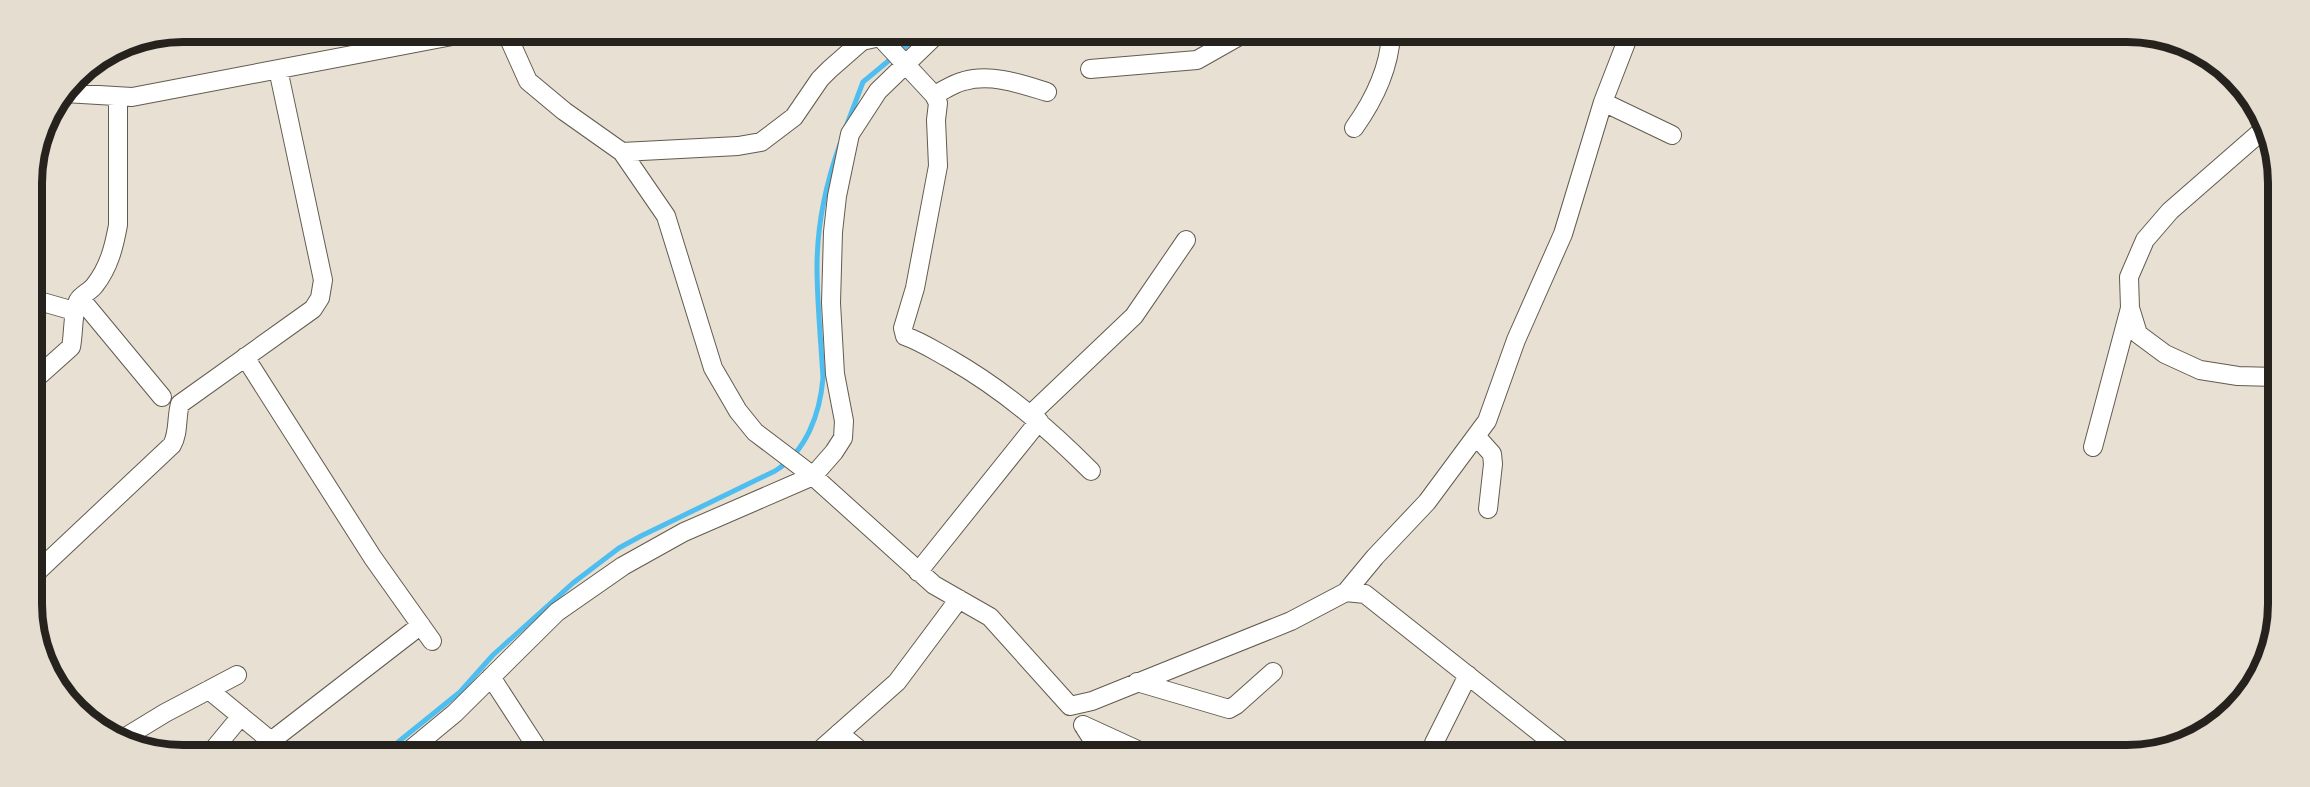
<svg xmlns="http://www.w3.org/2000/svg" width="2310" height="787" viewBox="0 0 2310 787" font-family="'Libre Baskerville',serif">
	<rect width="100%" height="100%" fill="#e8e0d2"/>
	<g fill="none" stroke-linecap="round" stroke-linejoin="round">
		<path stroke="#4ebef0" stroke-width="5" d="M846,127L863,82L922,33
			M387,751L460,692L493,655L573,583L619,548L641,536L775,471C807,451 820,413 823,378C821,341 817,304 817,267C817,226 826,183 840,144"/>
		<g stroke="#625b4f" stroke-width="20">
			<path id="minor" d="M506,32L528,81L564,111L622,152L666,216L713,368L738,411L755,432L813,476L934,585L990,617L1070,706L1092,701L1291,621L1346,592L1365,594L1567,754
				M1090,69L1197,60L1243,34
				M65,93L132,97L473,32
				M69,93L83,72L88,67
				M934,95C943,91 954,83 964,81C991,73 1021,84 1047,92
				M1603,102L1672,135
				M1354,128C1374,100 1389,70 1391,35
				M2264,129L2170,211L2145,240L2129,277L2130,308L2138,334L2165,354L2200,370L2238,376L2275,377
				M622,152L738,146L761,142L794,117L820,79L830,69L862,41L880,37L934,95L938,103L936,120L938,166L915,288L903,328L905,336C922,342 935,351 950,359C1004,390 1048,428 1091,471
				M80,298L162,397
				M32,299L74,311
				M245,357L373,558L432,641
				M33,381L71,347C74,332 72,315 78,301C82,294 90,292 95,285C109,267 114,247 118,225V97
				M1031,414L1134,316L1186,240
				M1476,436L1492,454L1493,464L1488,509
				M2093,447L2130,308
				M918,572L1039,421
				M34,581L38,571L172,445C179,433 176,418 180,404L313,309L320,298L323,280L278,69
				M1346,592L1375,557L1427,502L1487,421L1516,340L1563,234L1603,102L1629,35
				M491,677L539,751
				M1137,682L1229,709L1236,705L1273,672
				M209,690L271,741L421,625
				M1083,725L1144,753
				M1083,725L1101,753
				M839,733L862,752
				M124,738L165,713L237,675
				M213,750L241,716
				M409,751L455,713L557,612L623,566L684,532L813,476L834,452L843,438L844,421L835,374L831,303L833,232L837,196L850,134L878,91L938,33
				M818,752L897,682L959,599
				M1436,753L1434,743L1468,675"/>
		</g>
		<use href="#minor" stroke="#fff" stroke-width="18"/>
	</g>
	<path d="M0 0H2310V787H0ZM183 42H2127A141 141 0 0 1 2268 183V604A141 141 0 0 1 2127 745H183A141 141 0 0 1 42 604V183A141 141 0 0 1 183 42Z" fill="#e4ddd0" fill-rule="evenodd"/>
	<path fill="none" stroke="#26231e" stroke-width="8" d="M183 42H2127A141 141 0 0 1 2268 183V604A141 141 0 0 1 2127 745H183A141 141 0 0 1 42 604V183A141 141 0 0 1 183 42Z"/>
</svg>
